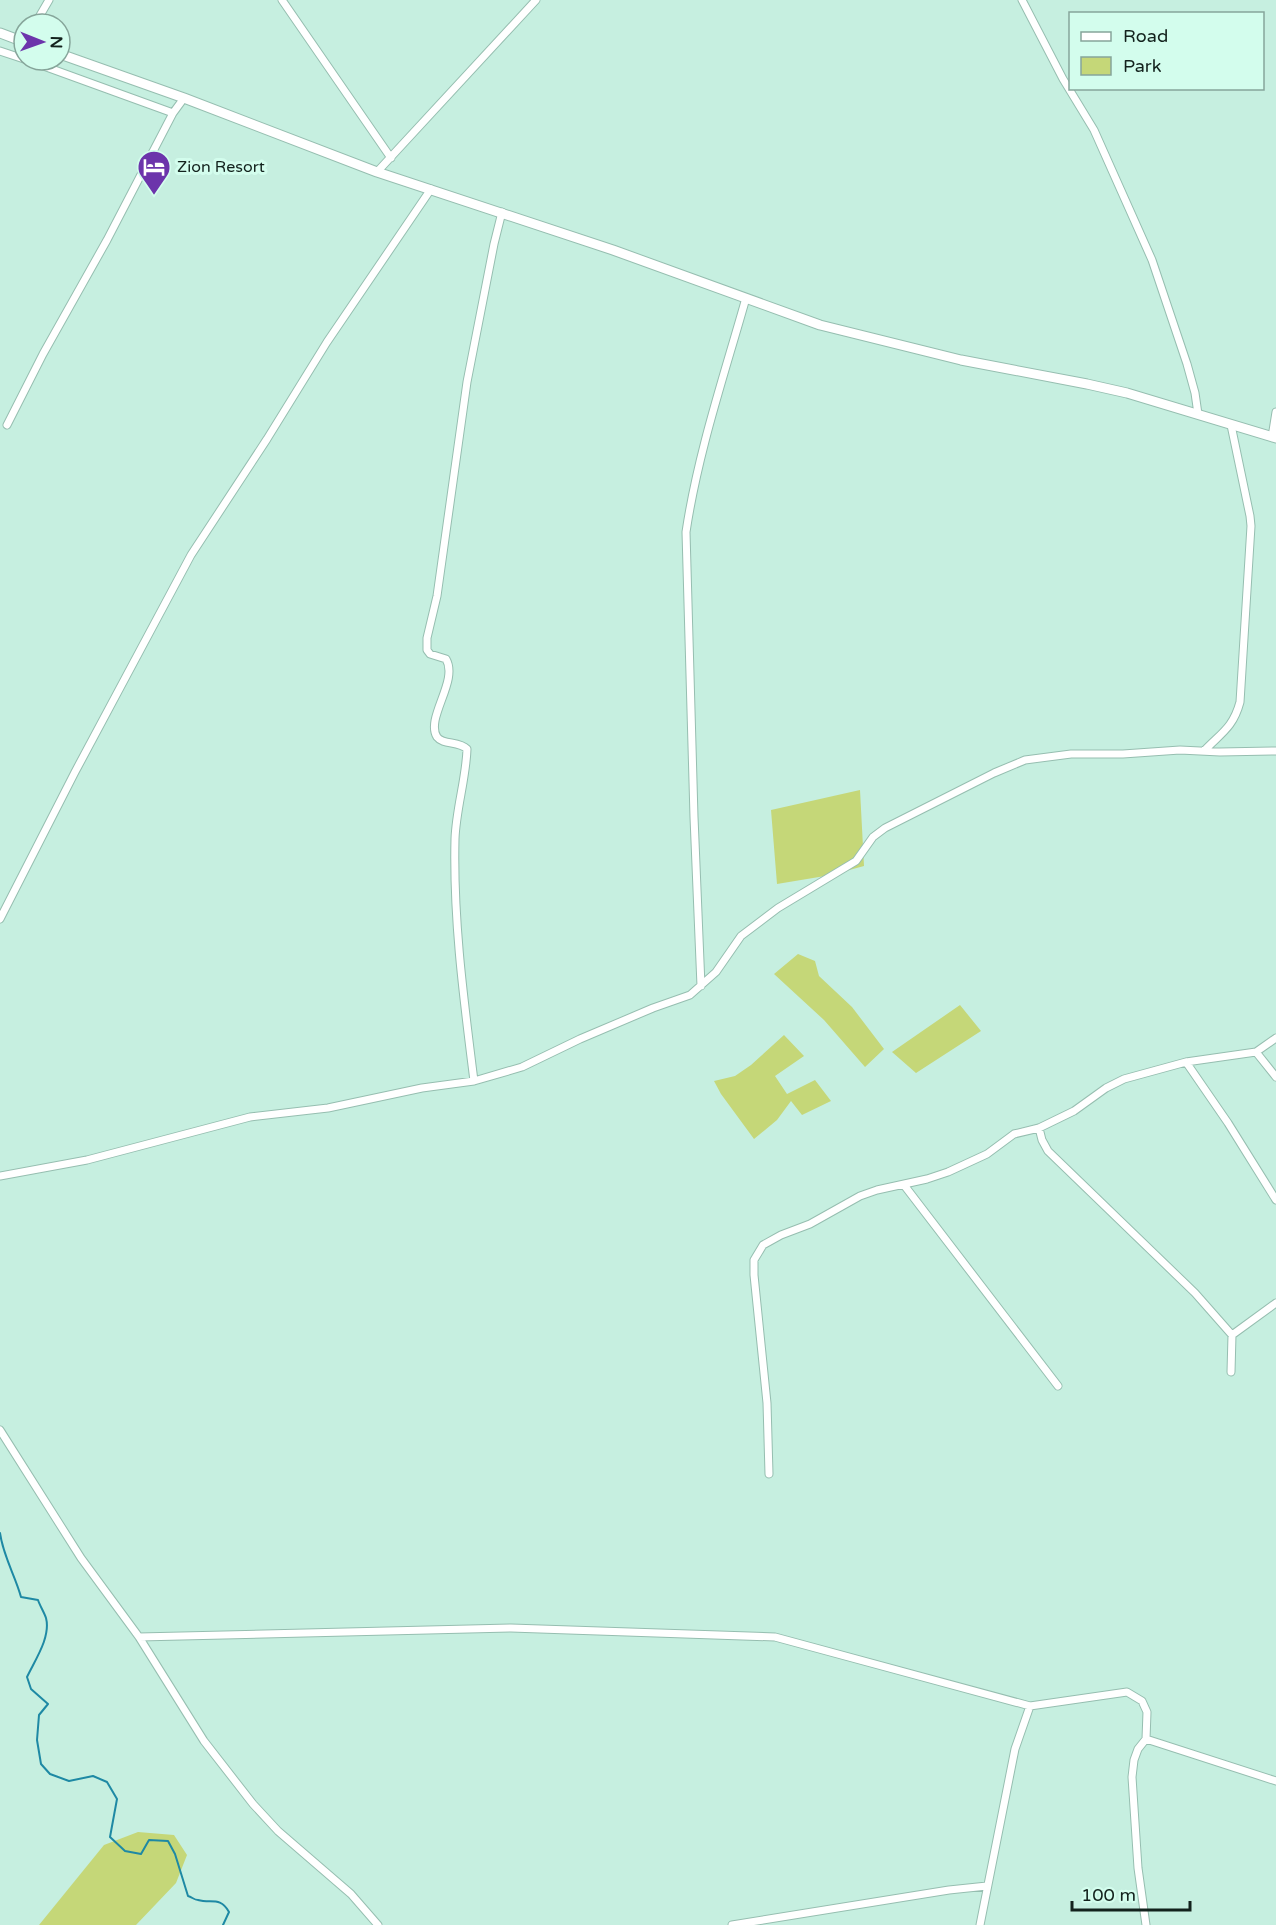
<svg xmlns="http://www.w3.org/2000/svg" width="1276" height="1925" viewBox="0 0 1276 1925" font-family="'Varela Round',sans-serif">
	<rect width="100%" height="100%" fill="#c6efe0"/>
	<path fill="#c5d778" d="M860,790L864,866L831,875L777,884L771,810Z
		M798,954L815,961L819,976L852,1007L884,1049L865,1067L824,1020L774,974Z
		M960,1005L981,1031L916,1073L892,1052Z
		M784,1035L804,1056L775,1076L787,1094L815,1080L831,1101L802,1115L791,1101L777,1120L754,1139L721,1094L714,1081L735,1076L751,1065Z
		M138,1832L174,1835L187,1855L176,1883L136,1925H39L104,1845Z"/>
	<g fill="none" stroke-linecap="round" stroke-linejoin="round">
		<path stroke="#1e89a4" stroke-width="2" d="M0,1533C3,1556 15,1575 21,1597L38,1600C40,1606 44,1612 46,1618C51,1637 35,1660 27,1677L31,1689L48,1704L39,1715L37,1740L41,1764L50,1774L69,1781L93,1776L107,1782L117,1799L110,1837L125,1851L141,1854L149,1840L168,1841L175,1854L188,1896C192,1897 194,1900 198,1900C211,1904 220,1896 229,1912L223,1925"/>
		<g stroke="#96beb0" stroke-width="9">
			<path id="street" d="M282,0L391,158
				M1022,0L1063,79L1094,130L1152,260L1187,364L1195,393L1198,414
				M35,24L49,0
				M0,51L24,59
				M27,60L173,113
				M377,172L536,0
				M7,425L43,354L107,240L173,113L184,98
				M1272,437L1276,412
				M1204,751C1221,733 1233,728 1240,702L1251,526L1250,516L1231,425
				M0,919L75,772L191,555L267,439L327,342L431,189
				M701,986L694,817L686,532C698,452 724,376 746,298
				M1256,1052L1276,1077
				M1186,1062L1228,1123L1276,1200
				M474,1081C464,1001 453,920 455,839C456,809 466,779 467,749C459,741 443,745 437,737C425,718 459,681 446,659L430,654L427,650V638L437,596L467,382L494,244L502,212
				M1039,1128L1042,1140L1048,1151L1195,1293L1232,1335L1231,1372
				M0,1176L87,1160L250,1117L328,1108L422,1088L474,1081L522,1067L580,1039L653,1008L690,995L716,972L741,936L778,908L856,861L873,837L885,828L994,773L1025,760L1071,754H1123L1180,750L1220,752L1276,751
				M904,1185L1058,1386
				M1232,1335L1276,1303
				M0,1430L81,1558L139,1637L204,1741L253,1804L278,1831L351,1894L378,1925
				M769,1474L767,1403L754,1275V1260L763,1245L781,1235L810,1224L860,1196L877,1190L927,1179L948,1172L987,1154L1014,1134L1039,1128L1074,1111L1106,1088L1124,1079L1186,1062L1256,1052L1276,1038
				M139,1637L511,1628L775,1637L1030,1706L1127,1692L1142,1701L1147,1712L1146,1739L1276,1781
				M732,1925L949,1890L987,1886
				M980,1925L1015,1749L1030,1706
				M1146,1925L1138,1868L1132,1777L1134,1760L1138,1749L1146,1739"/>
		</g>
		<g stroke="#96beb0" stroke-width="11">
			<path id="secondary" d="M0,33L24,42
				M60,54L184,98L377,172L613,250L820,325L961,360L1087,384L1127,393L1276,438"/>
		</g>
		<use href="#street" stroke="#fff" stroke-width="7"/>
		<use href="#secondary" stroke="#fff" stroke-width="9"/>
	</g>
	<defs>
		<g id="hotel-pin" transform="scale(1.725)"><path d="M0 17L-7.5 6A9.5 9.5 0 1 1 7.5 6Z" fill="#6c34ab" stroke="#d3fded"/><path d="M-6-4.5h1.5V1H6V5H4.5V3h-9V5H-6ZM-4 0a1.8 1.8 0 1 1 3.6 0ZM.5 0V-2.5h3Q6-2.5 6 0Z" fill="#fff"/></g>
	</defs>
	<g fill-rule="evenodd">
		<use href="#hotel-pin" x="154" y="167"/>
	</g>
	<g text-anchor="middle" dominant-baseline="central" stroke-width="6" stroke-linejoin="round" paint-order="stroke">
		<g font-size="16" fill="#13221d" stroke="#d3fded" text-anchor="start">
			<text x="177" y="167">Zion Resort</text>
		</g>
	</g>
	<rect x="1069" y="12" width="195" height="78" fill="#d3fded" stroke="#86a59a" stroke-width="1.5"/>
	<rect x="1081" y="32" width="30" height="9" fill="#ffffff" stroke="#86a59a" stroke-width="1.5"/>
	<text x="1123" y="42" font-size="18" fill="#13221d">Road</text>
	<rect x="1081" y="57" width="30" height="18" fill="#c5d778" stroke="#86a59a" stroke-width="1.5"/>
	<text x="1123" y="72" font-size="18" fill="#13221d">Park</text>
	<g transform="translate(42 42) rotate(91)"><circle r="28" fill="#d3fded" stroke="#86a59a" stroke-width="1.5"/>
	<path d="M0-4.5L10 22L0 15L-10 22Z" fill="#6c34ab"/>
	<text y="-9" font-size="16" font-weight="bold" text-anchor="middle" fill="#13221d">N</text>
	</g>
	<path d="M1072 1901v9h118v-9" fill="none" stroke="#13221d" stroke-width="3"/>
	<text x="1081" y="1901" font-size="18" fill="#13221d" stroke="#d3fded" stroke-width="4.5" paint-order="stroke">100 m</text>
</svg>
